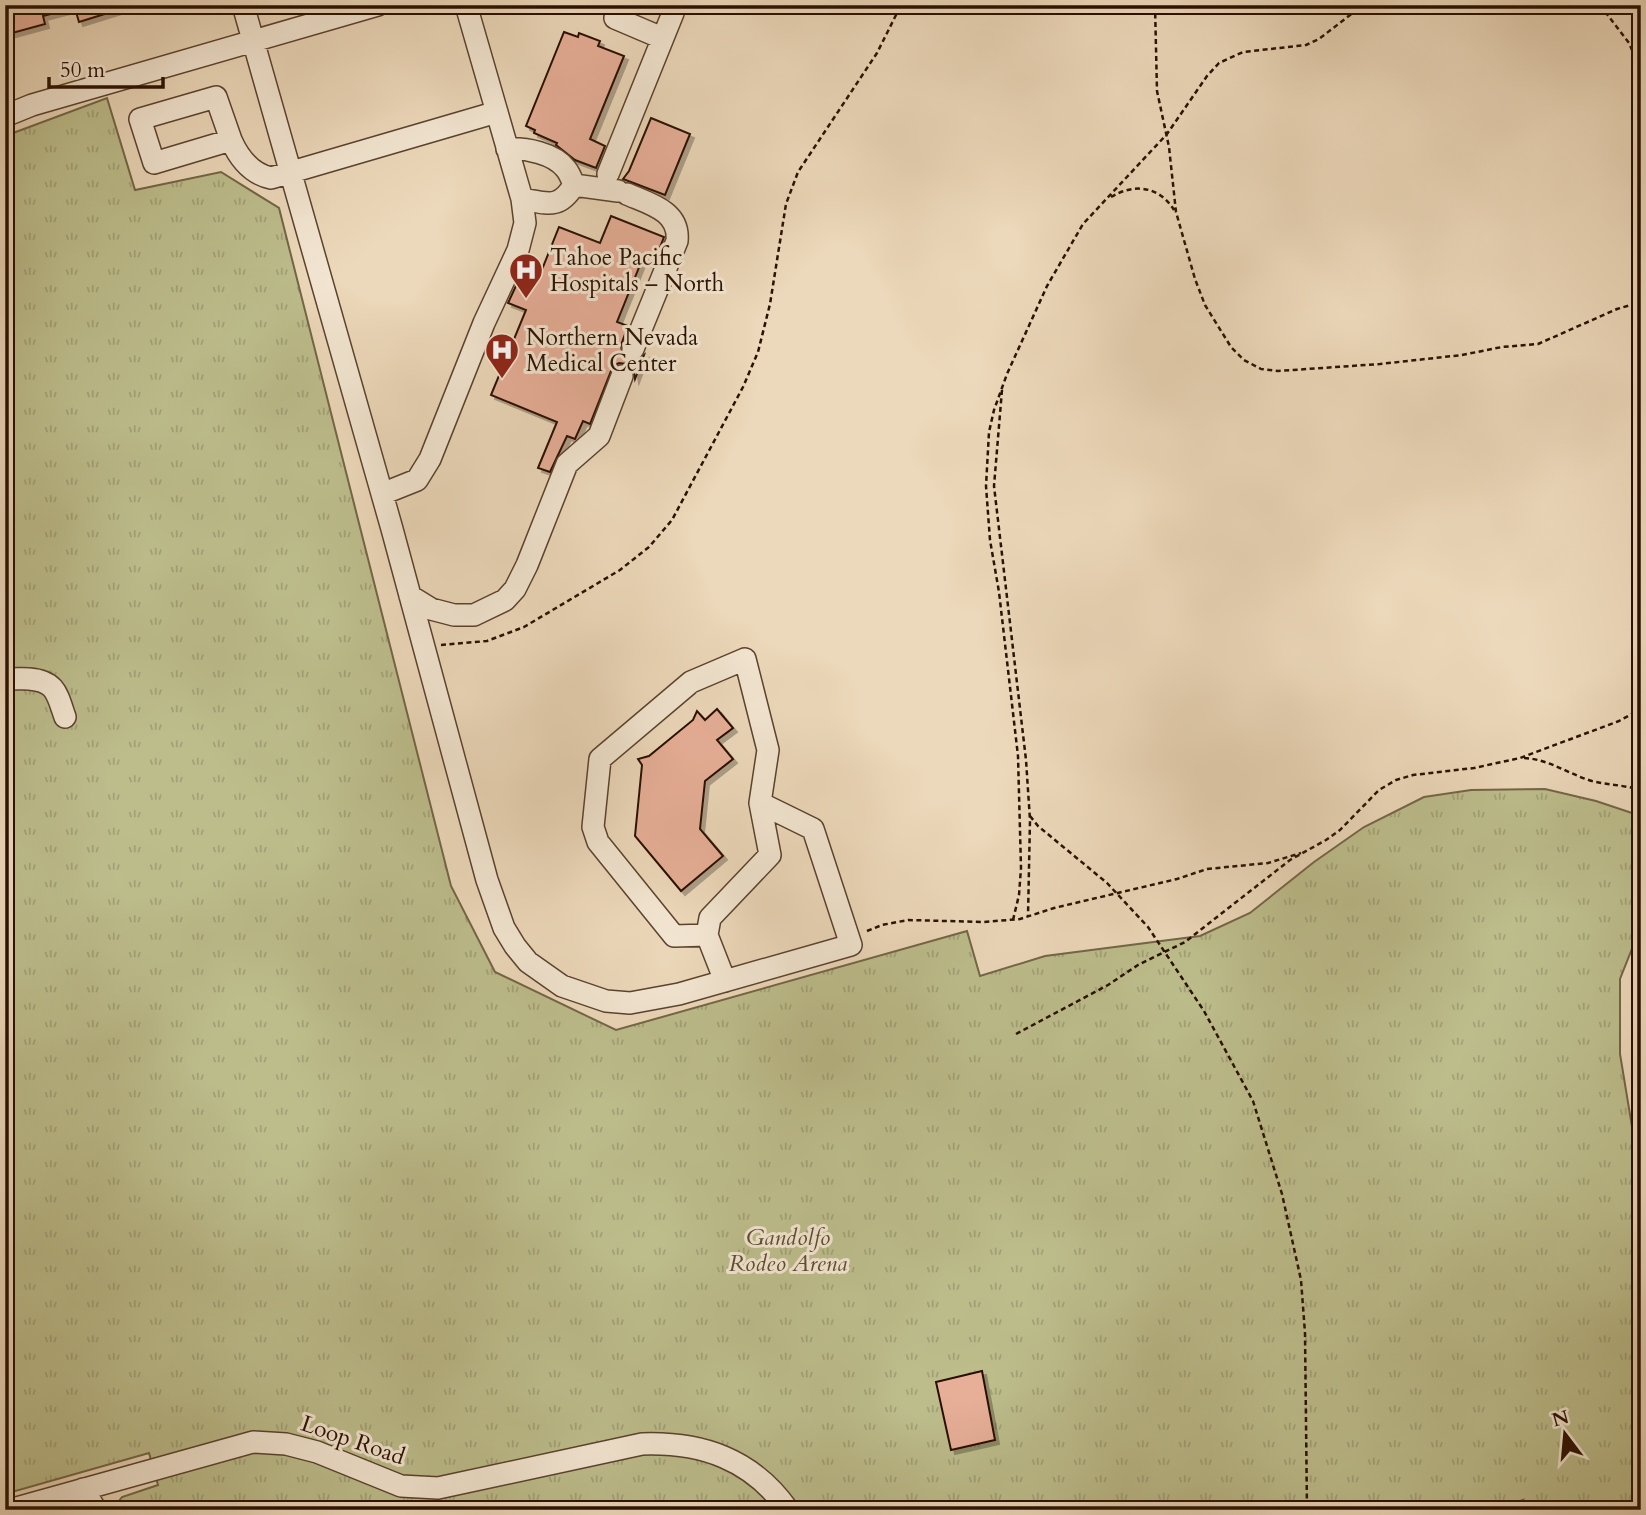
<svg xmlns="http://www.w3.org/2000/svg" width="1646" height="1515" viewBox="0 0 1646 1515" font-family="Cardo,serif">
	<defs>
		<pattern id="grass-tufts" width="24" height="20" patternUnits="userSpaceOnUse" patternTransform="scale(1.75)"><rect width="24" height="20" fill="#bdbd8c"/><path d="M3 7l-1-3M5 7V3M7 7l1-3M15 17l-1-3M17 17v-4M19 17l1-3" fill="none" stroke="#a2a177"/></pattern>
		<filter id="shadow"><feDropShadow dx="4" dy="4" stdDeviation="0" flood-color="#0004"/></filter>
	</defs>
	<rect width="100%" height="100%" fill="#ecd8ba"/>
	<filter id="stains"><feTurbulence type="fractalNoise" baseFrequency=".00286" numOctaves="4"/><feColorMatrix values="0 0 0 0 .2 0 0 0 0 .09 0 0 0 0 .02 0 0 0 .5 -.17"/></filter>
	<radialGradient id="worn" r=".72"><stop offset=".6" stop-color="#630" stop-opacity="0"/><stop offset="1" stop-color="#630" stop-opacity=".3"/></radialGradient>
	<path fill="url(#grass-tufts)" stroke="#736646" stroke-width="2" d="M107,98L135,190L221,172L279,208L451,886L495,972L616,1030L967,931L980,976L1045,956L1200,936L1250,913L1314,862L1364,827L1424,797L1471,790L1545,789L1596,801L1641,816V926L1620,979V1054L1637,1157L1641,1165V1510H1518L1523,1500L1514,1503L1504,1510H112L122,1497L158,1485L149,1453L5,1494V136Z"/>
	<path fill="#e7af98" stroke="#291000" stroke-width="2" filter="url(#shadow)" d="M5,5H70V9L43,16L45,24L5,35Z
		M74,5H123L124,8L79,22Z
		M564,32L578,37L579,33L600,41L598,46L624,56L590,139L605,146L596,168L575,160L556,145L557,143L534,133L535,130L526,126Z
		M651,118L690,134L665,195L623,179L629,171Z
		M611,216L664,237L653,265L642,260L617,322L628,326L621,345L623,358L634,362L644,355L635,379L633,368L627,364L619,363L613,366L590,424L583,421L575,439L567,436L550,472L538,468L557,422L491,395L526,310L508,303L521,275L537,282L559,227L600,243Z
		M717,709L733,728L717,740L733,759L705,781L700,829L723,856L681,891L635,836L642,765L638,759L649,756L693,720L697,711L705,720Z
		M982,1371L995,1440L951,1450L936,1382Z"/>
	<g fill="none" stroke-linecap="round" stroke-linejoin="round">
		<g stroke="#5a422e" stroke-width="24">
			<path id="minor" d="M243,5L392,529L487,880L504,928L515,946L528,962L562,986L606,1001L630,1003L679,994L851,945L813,829L760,803L768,750L745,659L691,682L600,759L593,827L598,842L674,936L707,935L725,981
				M615,18L662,38
				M5,116L32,105L378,5
				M231,140L216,97L140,119L154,163L231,140C239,158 252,174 271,178L497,112
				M507,149C526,148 554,153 566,169C570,174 572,180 574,185L618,191
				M608,174L673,13
				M627,194C650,204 680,211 677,241L633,349
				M522,199C547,203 559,210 574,185
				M382,494L417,480L430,459L484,323L518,250L525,223L522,199L466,5
				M410,596L431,609L454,615H474L505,600L515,589L527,565L567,464L599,436L622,376
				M5,680C14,678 20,679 29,679C56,681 57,694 65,717
				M707,935L710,918L770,855L760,803
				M83,1489L96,1510
				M9,1510L253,1442L286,1444L317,1452L401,1486L438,1488L642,1444C702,1442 752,1459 788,1510"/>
		</g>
		<path stroke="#291000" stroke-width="2.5" stroke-dasharray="5 3.5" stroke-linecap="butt" d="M1155,5L1157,91L1169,147L1176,212L1195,279L1205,305L1231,347L1244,360L1261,369L1278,371L1380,364L1462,355L1502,347L1538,344L1617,309L1641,302
			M1600,5L1629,43L1641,71
			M1111,197C1134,183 1159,186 1174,210
			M1002,390L994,486L1026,760L1030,820L1028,916
			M441,645L487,641L524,627L620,570L649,547L672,520L743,387L758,352L770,304L786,204L798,172L877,53L901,5
			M1641,704L1636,730L1641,760
			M1524,758C1549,759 1568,774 1592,781C1608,785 1624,785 1641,790
			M1030,816L1038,826L1107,883L1148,927L1204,1011L1253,1101L1282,1194L1301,1280L1305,1333L1307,1510
			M1013,920L1019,895L1021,868L1018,756L999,592L990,540L986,486L989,432L994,410L1007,374L1047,286L1083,224L1167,134L1207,76L1219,63L1243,52L1306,45L1319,39L1363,5
			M867,931L882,925L908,920L984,922L1020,919L1054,908L1177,879L1207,869L1268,863L1301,853
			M1016,1034L1108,985L1138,965L1185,942L1290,860L1326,840L1340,830L1379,790L1396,780L1413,775L1474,768L1520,758L1619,721L1639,710"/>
		<use href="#minor" stroke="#f3e6d2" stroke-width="21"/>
	</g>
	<defs>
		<g id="hospital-pin" transform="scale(1.75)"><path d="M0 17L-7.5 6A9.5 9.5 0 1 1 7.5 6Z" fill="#8f2418" stroke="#f3e6d2"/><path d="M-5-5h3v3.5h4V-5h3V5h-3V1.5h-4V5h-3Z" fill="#fff"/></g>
	</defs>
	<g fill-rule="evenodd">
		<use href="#hospital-pin" x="526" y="270"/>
		<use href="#hospital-pin" x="502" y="350"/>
	</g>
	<g text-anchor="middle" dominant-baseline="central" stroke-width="6" stroke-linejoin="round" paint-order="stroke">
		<g font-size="23" fill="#291000" stroke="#f3e6d2" text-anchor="start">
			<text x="550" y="257">Tahoe Pacific<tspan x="550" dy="26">Hospitals – North</tspan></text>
			<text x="526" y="337">Northern Nevada<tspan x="526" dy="26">Medical Center</tspan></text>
		</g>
		<g font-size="23" font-style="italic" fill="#5d4d31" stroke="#f3e6d2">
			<text x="788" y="1237">Gandolfo<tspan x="788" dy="26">Rodeo Arena</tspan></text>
		</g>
		<g font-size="23" fill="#291000" stroke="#f3e6d2">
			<text transform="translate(353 1440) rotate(19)">Loop Road</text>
		</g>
	</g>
	<rect width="1646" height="1515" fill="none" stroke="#ecd8ba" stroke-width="28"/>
	<rect x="7" y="7" width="1632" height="1501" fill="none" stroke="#291000" stroke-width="3.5"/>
	<rect x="14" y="14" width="1618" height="1487" fill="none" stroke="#291000" stroke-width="2"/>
	<g transform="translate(1565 1434) rotate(344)" stroke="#f3e6d2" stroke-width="5" paint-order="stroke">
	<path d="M0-5L12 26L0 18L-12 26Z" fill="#291000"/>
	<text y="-10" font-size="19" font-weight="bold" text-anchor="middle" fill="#291000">N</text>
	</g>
	<path d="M49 77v10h114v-10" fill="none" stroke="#291000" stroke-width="3.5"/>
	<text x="60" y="77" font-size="21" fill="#291000" stroke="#f3e6d2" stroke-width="5" paint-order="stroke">50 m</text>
	<rect width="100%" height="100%" filter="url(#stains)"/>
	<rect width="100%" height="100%" fill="url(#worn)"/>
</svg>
